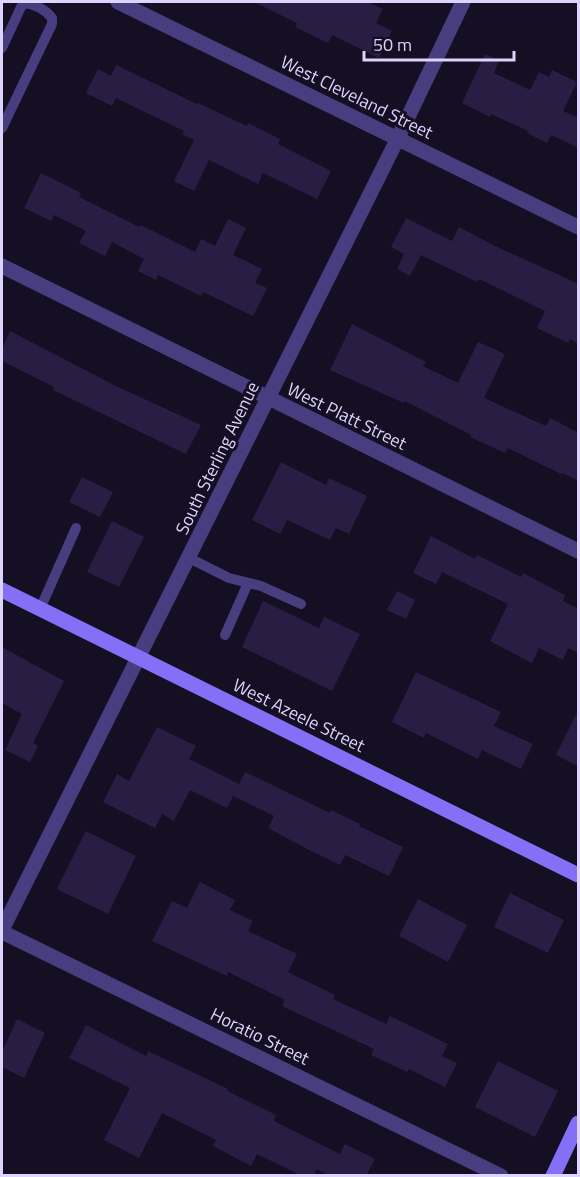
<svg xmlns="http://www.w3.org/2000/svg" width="580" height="1177" viewBox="0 0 580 1177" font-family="'Titillium Web',sans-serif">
	<rect width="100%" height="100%" fill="#150f23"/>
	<path fill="#291d43" d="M254,2H367L383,9L376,23L392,31L379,58L332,35L328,43L295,27L297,23Z
		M485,54L499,60L494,73L530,90L539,72L549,77L552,70L577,82L563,111L579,118V148L551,135L547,143L527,133L528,131L491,114L490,117L462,103Z
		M116,65L197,104L198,103L247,126L248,123L280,139L278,144L331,171L317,199L263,173L258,184L209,160L194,191L174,181L194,140L182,134L184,131L116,98L112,106L86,93L98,69L111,76Z
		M41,173L81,193L79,197L139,227L140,225L151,230L195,252L201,239L215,246L228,219L246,228L233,255L262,269L255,283L267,288L253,316L203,292L201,296L158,275L156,280L138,271L144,259L112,242L105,256L79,243L86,231L54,215L51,221L24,208Z
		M406,218L452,241L459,227L495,246L579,284V344L570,339L568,343L537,328L545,311L479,279L477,282L421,255L410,276L397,269L404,254L391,247Z
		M352,324L426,362L423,366L458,383L478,342L505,354L484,398L546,426L550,418L579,433V481L562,473L561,474L508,448L505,453L470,437L471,435L405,401L404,403L330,370Z
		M10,331L116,386L201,425L186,454L53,390L54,387L2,361V349Z
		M281,462L326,485L329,478L367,496L349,534L336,528L330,540L287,520L280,534L252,520Z
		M82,477L113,492L100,517L69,502Z
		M112,521L144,537L119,587L87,572Z
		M431,536L475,559L477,555L521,577L523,573L565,595L563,601L579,609V653L568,648L563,660L539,648L532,663L490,641L508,604L442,572L436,584L413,573Z
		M397,591L415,600L406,619L387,610Z
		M263,601L319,628L324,617L360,634L332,691L242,647Z
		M2,647L64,681L33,743L38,746L30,762L5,750L22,714L2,703Z
		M416,672L501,712L494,726L533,744L521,769L482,750L478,759L426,733L424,738L392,722Z
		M579,709V767L556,755Z
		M157,727L196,746L189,759L239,784L245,772L330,813L331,810L360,824L359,826L403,847L389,876L345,855L340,865L311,851L268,828L274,816L233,796L227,808L190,790L174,821L162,814L155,828L103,802L117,774L129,781Z
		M86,831L136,856L108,914L57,889Z
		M200,882L235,900L230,910L253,921L248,931L297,954L288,972L335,995L333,999L386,1024L390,1016L448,1044L442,1056L457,1063L445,1087L409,1069L407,1072L371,1055L374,1049L282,1006L285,1000L228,972L227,976L152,941L172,901L187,908Z
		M510,893L564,920L548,953L494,927Z
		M418,899L467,925L448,962L399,936Z
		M17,1019L45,1033L24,1078L2,1067V1052Z
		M86,1025L146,1056L148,1051L228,1089L227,1091L276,1115L274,1121L340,1154L345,1144L375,1159L366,1176H330L317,1169L313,1176H302L257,1154L251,1166L213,1146L216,1140L162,1113L139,1158L104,1140L130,1088L69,1058Z
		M498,1061L558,1091L535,1137L475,1107Z"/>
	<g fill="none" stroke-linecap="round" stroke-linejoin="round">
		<path stroke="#473d7f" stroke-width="10" d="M2,48L21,7L25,3C35,4 46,10 52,18V24L2,128
			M189,558L229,578L261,586L301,604
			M40,609L76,528
			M225,635L248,583"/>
		<path stroke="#473d7f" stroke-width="15" d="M118,2L578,227
			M2,266L578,551
			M2,930L398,138L463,2
			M2,932L501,1176"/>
		<path stroke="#8370f7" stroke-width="15" d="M2,590L578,875
			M553,1176L578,1123"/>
	</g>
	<g text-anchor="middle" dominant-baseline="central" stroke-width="6" stroke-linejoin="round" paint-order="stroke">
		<g font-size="18" fill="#ddd4fd" stroke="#150f23">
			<text transform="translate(357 97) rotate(26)">West Cleveland Street</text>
			<text transform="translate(347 416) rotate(26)">West Platt Street</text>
			<text transform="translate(217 458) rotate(-64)">South Sterling Avenue</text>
			<text transform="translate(299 715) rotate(26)">West Azeele Street</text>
			<text transform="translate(260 1036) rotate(26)">Horatio Street</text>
		</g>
	</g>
	<rect width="580" height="1177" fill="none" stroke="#ddd4fd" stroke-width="6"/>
	<path d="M364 51v9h150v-9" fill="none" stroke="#ddd4fd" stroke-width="3"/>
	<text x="373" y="51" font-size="18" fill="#ddd4fd" stroke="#150f23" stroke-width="4.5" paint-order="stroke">50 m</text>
</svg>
